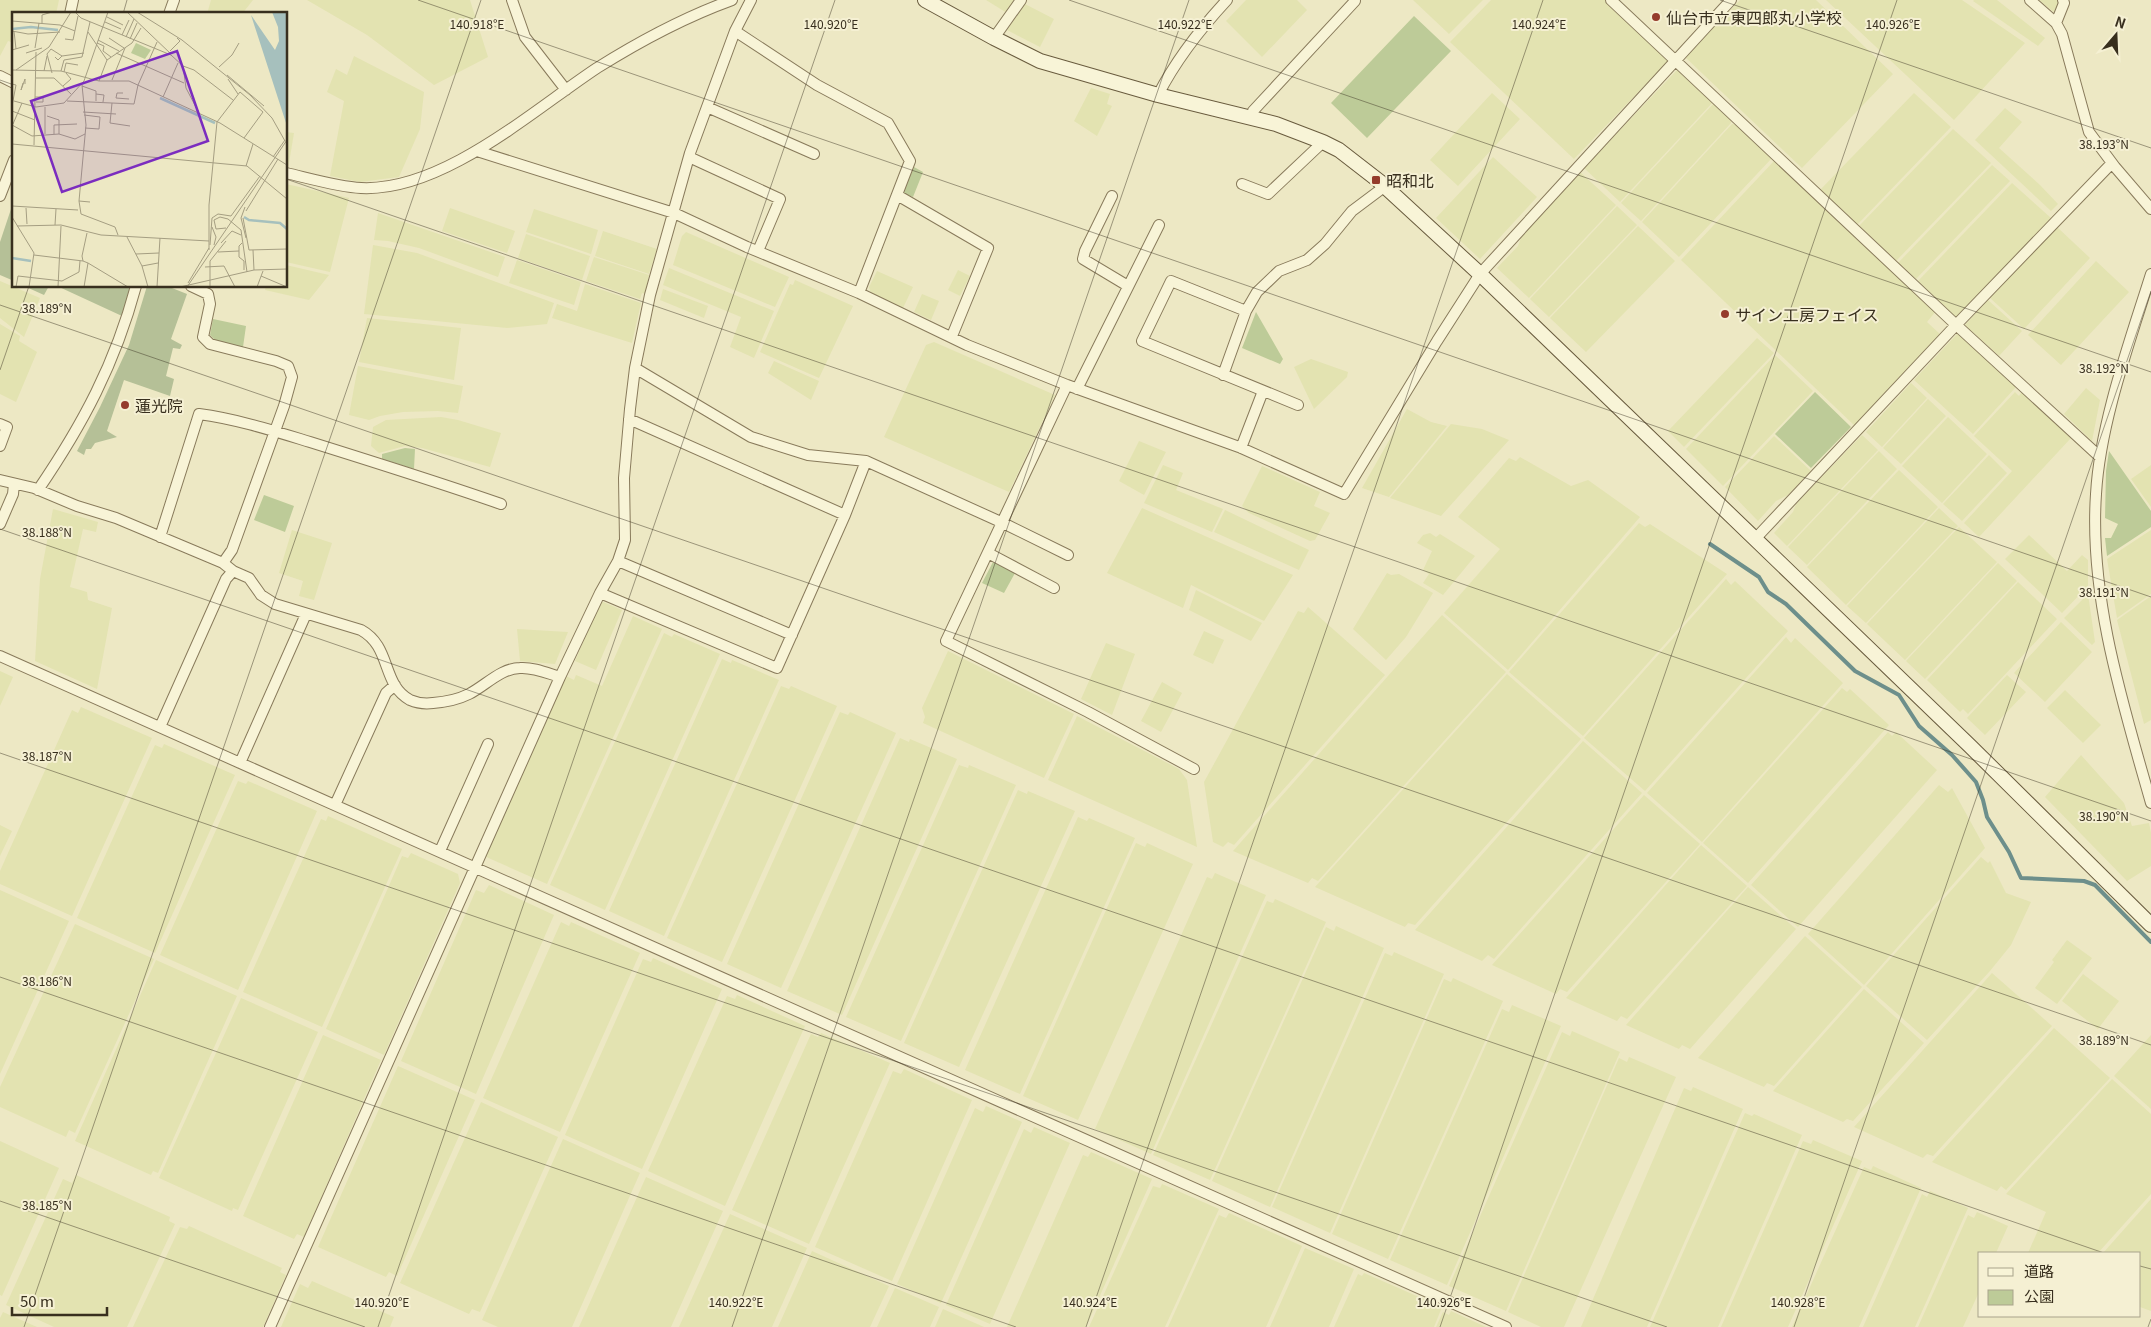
<svg xmlns="http://www.w3.org/2000/svg" width="2151" height="1327" viewBox="0 0 2151 1327" font-family="Georgia,'Noto Sans JP',serif">
	<rect width="100%" height="100%" fill="#ede8c4"/>
	<path fill="#e3e3b1" d="M0,0H59L56,14H14V43L8,41L0,56Z
		M211,0H253L242,14H207Z
		M307,0H470L488,57L434,85L367,35Z
		M986,0H1015L1017,1L1007,13Z
		M1246,0H1297L1307,10L1262,57L1226,21Z
		M1413,0H1483L1449,34Z
		M1491,0H1605L1669,60L1574,159L1450,42Z
		M1740,0H1816L1893,74L1802,168L1685,57Z
		M1826,0H1962L2025,43L1954,120Z
		M1974,0H1997L2045,38L2038,46L1973,1Z
		M2039,0H2062L2058,13H2055Z
		M1025,4L1054,19L1040,47L1007,30Z
		M354,56L424,92L420,129L399,177L360,182L330,176L344,101L327,92L336,69L347,75Z
		M1678,69L1713,102L1620,202L1584,168Z
		M1091,88L1110,94L1107,104L1112,106L1097,136L1074,121Z
		M1492,93L1520,119L1458,186L1430,160Z
		M1914,93L1951,127L1857,225L1820,190Z
		M1714,103L1730,118L1731,123L1641,221L1621,203Z
		M2005,108L2022,122L1999,148L2040,185L2058,204L2051,211L1975,140Z
		M1732,124L1737,125L1772,158L1679,257L1642,222Z
		M1953,129L1991,163L1896,261L1859,226Z
		M286,132L294,133L288,169L286,168Z
		M1493,157L1537,197L1480,259L1436,218Z
		M1774,161L1936,311L1927,322L1941,335L1856,427L1681,260Z
		M1992,165L2010,181L1916,279L1898,263Z
		M1580,172L1616,205L1529,298L1497,268L1518,246L1523,232Z
		M2012,183L2051,218L1956,317L1918,281Z
		M286,184L349,198L330,272L286,262Z
		M1617,206L1637,225L1549,317L1530,299Z
		M450,208L515,231L507,253L442,231Z
		M534,209L598,230L591,254L526,232Z
		M378,213L505,257L498,277L419,248L388,241L374,240Z
		M1638,226L1675,261L1586,352L1550,318Z
		M2057,227L2090,258L2024,329L1990,298Z
		M603,231L657,249L649,274L595,256Z
		M686,232L789,277L775,307L673,265L682,236Z
		M526,234L590,256L582,280L518,258Z
		M373,245L417,253L554,303L547,324L507,328L364,314Z
		M594,257L649,275L645,294L642,293L640,299L586,281Z
		M517,260L581,282L574,305L509,283Z
		M2096,261L2129,292L2061,365L2028,335Z
		M286,265L329,275L309,300L265,290L266,286H286Z
		M669,268L774,311L754,358L730,347L741,317L663,285Z
		M958,270L970,276L960,296L948,290Z
		M877,271L913,287L903,308L871,294L869,287Z
		M795,280L853,306L819,378L760,352L790,284L793,285Z
		M0,281L40,298L24,337L0,318Z
		M585,284L641,303L632,343L552,318L557,304L577,311Z
		M663,289L708,306L704,318L660,300Z
		M922,294L939,301L931,320L914,312Z
		M1988,300L2022,331L1999,356L1965,325Z
		M367,318L461,328L454,380L359,362Z
		M0,324L20,336L19,341L37,352L16,402L0,394Z
		M1958,333L2016,387L1973,434L1914,380Z
		M1757,338L1774,353L1684,447L1668,431Z
		M934,342L1055,395L1009,492L884,437L926,345Z
		M1775,355L1813,391L1723,486L1686,449Z
		M1311,359L1348,372L1347,377L1314,409L1294,367Z
		M774,361L819,381L811,400L768,373Z
		M358,366L463,386L458,413L438,411L403,412L380,416L369,420L349,415Z
		M1911,383L1927,398L1882,447L1866,432Z
		M2086,388L2100,400L2092,441L2064,414Z
		M2015,392L2019,396L2022,392L2071,438L1979,537L1964,523L2012,471L1974,436Z
		M1928,399L1946,416L1901,464L1883,448Z
		M1407,409L1431,422L1447,426L1389,497L1362,488Z
		M441,417L458,420L501,433L490,467L422,448L405,446L379,453L371,446L373,427L386,420Z
		M1948,417L1987,454L1942,503L1902,466Z
		M1451,424L1482,429L1509,440L1441,516L1390,498Z
		M1862,435L1878,450L1787,546L1774,533L1793,512L1796,504Z
		M1774,436L1811,471L1788,495L1776,501L1758,521L1725,487Z
		M1139,441L1166,452L1144,495L1119,481Z
		M1879,451L1897,469L1807,565L1788,547Z
		M1989,455L2007,473L1962,521L1943,504Z
		M1520,457L1571,486L1588,480L1640,517L1508,670L1444,613L1500,549L1458,517L1509,458L1516,461Z
		M1163,465L1183,473L1176,490L1223,509L1212,532L1144,503Z
		M2151,465V507L2131,479Z
		M1262,466L1320,492L1314,506L1330,513L1315,540L1310,541L1249,513L1242,506Z
		M1899,470L1938,507L1846,605L1807,567Z
		M1142,508L1293,575L1264,621L1191,585L1183,608L1107,573Z
		M1939,508L1958,526L1866,623L1847,606Z
		M53,509L98,522L96,532L83,529L70,587L87,592L88,600L112,608L97,689L35,661L40,579Z
		M1225,510L1309,550L1299,570L1214,532Z
		M1639,523L1645,527L1650,524L1727,574L1583,736L1509,672Z
		M1959,527L1997,562L1905,660L1867,624Z
		M292,530L332,543L314,600L299,596L303,581L279,573Z
		M2151,530V594L2117,618L2107,559Z
		M1430,533L1436,537L1440,534L1475,556L1443,595L1423,583L1429,574L1423,570L1432,551L1417,543L1423,535Z
		M2029,535L2067,571L2082,555L2088,560V586L2062,613L2005,559Z
		M1998,563L2017,581L1925,679L1906,661Z
		M1387,573L1391,575L1399,574L1433,593L1406,637L1386,660L1353,629Z
		M1726,579L1731,585L1735,581L1788,631L1645,791L1584,738Z
		M2018,582L2057,619L1968,714L1963,709L1960,712L1927,680Z
		M1196,590L1262,623L1251,641L1189,610Z
		M2088,594L2095,642L2092,645L2064,618Z
		M2151,596V720L2144,724L2117,620Z
		M601,601L622,610L596,670L575,661Z
		M1308,607L1385,675L1234,845L1228,842L1223,847L1213,842L1204,782L1298,611L1304,613Z
		M1442,615L1506,672L1318,881L1312,878L1308,883L1233,851Z
		M633,616L662,629L547,884L484,856L566,676L574,680L576,675L602,686Z
		M2061,622L2092,652L2045,702L2014,673Z
		M517,629L568,632L555,664L520,661Z
		M1204,631L1224,640L1213,664L1193,655Z
		M664,633L672,637L674,634L720,654L605,910L550,885Z
		M1786,637L1791,643L1795,638L1843,683L1702,842L1647,793Z
		M1106,643L1135,654L1112,715L1081,699Z
		M948,651L1074,714L1044,778L923,723L925,717L922,708Z
		M722,659L731,663L732,660L779,680L664,936L609,911Z
		M0,671L13,677L0,706Z
		M1507,674L1581,739L1415,925L1408,923L1405,927L1315,887Z
		M2007,675L2026,692L1985,735L1967,718Z
		M1162,682L1182,693L1161,732L1141,721Z
		M781,686L789,689L791,686L837,706L722,962L667,938Z
		M1842,688L1847,692L1850,689L1889,725L1748,883L1703,843Z
		M2065,690L2101,725L2083,743L2047,708Z
		M81,707L152,738L72,916L0,884V871L72,710L78,713Z
		M840,712L848,715L850,712L896,733L781,988L727,964Z
		M1077,716L1179,769L1187,780L1197,847L1048,780Z
		M1888,732L1892,736L1896,732L1937,770L1798,927L1751,885Z
		M900,738L909,742L910,739L957,759L842,1015L787,991Z
		M1583,741L1642,793L1494,959L1488,955L1482,961L1415,930Z
		M164,744L235,775L155,953L77,918L155,745L162,748Z
		M2081,755L2124,803L2132,826L2149,823L2151,833V866L2127,881L2045,797Z
		M959,765L968,768L969,765L1016,785L901,1041L846,1017Z
		M238,781L246,784L248,781L317,811L238,990L160,955Z
		M1939,785L1948,792L1952,788L1985,848L1864,985L1808,934Z
		M1018,790L1027,794L1028,791L1075,811L959,1067L904,1043Z
		M1644,795L1700,844L1567,992L1560,989L1556,994L1492,965Z
		M328,816L402,849L322,1027L243,992L321,819L326,821Z
		M1078,817L1087,821L1089,818L1135,838L1020,1094L965,1070Z
		M0,825L12,831L0,856Z
		M1136,843L1145,847L1147,843L1193,864L1078,1120L1023,1096Z
		M1701,845L1747,886L1627,1019L1621,1016L1617,1021L1566,998Z
		M411,853L458,874L460,883L384,1055L326,1029L402,856L408,858Z
		M1981,857L1988,863L1990,861L2006,893L2031,902L2011,945L1990,971L1927,1040L1866,986Z
		M1215,873L1266,895L1151,1154L1095,1129L1207,877L1212,879Z
		M489,885L554,915L476,1094L401,1061L476,890L484,893Z
		M1748,887L1796,929L1690,1049L1682,1045L1679,1049L1626,1025Z
		M0,890L69,921L0,1074Z
		M1275,899L1326,922L1210,1180L1153,1155L1267,901L1273,903Z
		M561,922L569,926L571,922L640,953L560,1132L483,1098Z
		M75,924L154,959L75,1133L69,1130L66,1137L0,1107V1087Z
		M1336,926L1384,948L1270,1207L1212,1181L1326,927L1334,931Z
		M1805,936L1862,987L1774,1086L1767,1083L1764,1087L1698,1058Z
		M2067,940L2092,958L2057,1004L2035,988L2054,962L2052,960Z
		M1394,952L1444,974L1330,1233L1272,1207L1385,953L1392,956Z
		M653,958L722,989L642,1169L565,1135L643,959L651,962Z
		M156,960L237,996L158,1173L153,1171L151,1175L75,1141Z
		M1992,973L2052,1026L1933,1156L1927,1154L1923,1158L1854,1127Z
		M2083,974L2119,1001L2098,1029L2062,1001Z
		M1453,978L1503,1001L1388,1259L1332,1234L1444,979L1451,982Z
		M1864,989L1924,1043L1853,1121L1847,1119L1843,1122L1773,1091Z
		M737,995L805,1026L725,1206L648,1171L727,996L735,999Z
		M241,998L318,1032L238,1210L233,1208L232,1211L159,1178Z
		M1512,1005L1561,1026L1447,1285L1390,1260L1502,1009L1509,1012Z
		M2054,1028L2110,1078L2006,1190L2001,1186L1997,1191L1932,1162Z
		M1572,1031L1620,1052L1506,1311L1449,1286L1562,1032L1570,1036Z
		M821,1033L890,1063L809,1244L732,1210L811,1034L818,1037Z
		M323,1035L381,1060L304,1237L297,1234L294,1239L243,1216Z
		M2151,1035V1109L2114,1076Z
		M1629,1057L1676,1077L1564,1327H1541L1508,1312L1619,1058L1627,1062Z
		M398,1066L475,1100L397,1276L389,1272L386,1277L318,1247Z
		M904,1069L972,1100L892,1281L815,1247L893,1071L901,1074Z
		M2112,1079L2151,1114V1194L2098,1253H2028L2046,1212L2006,1194Z
		M1693,1087L1743,1109L1647,1327H1581L1684,1088L1691,1091Z
		M481,1102L558,1137L480,1312L472,1309L469,1314L400,1283Z
		M986,1106L1022,1122L941,1303L897,1284L975,1108L983,1112Z
		M1745,1113L1752,1116L1754,1114L1802,1135L1718,1327H1650Z
		M1034,1127L1070,1143L990,1324L946,1305L1024,1129L1031,1133Z
		M563,1139L640,1173L572,1327H498L482,1320Z
		M1813,1140L1862,1161L1788,1327H1721L1803,1141L1811,1144Z
		M0,1141L59,1168L2,1296L0,1295Z
		M1091,1152L1152,1179L1086,1327H1007L1083,1155L1088,1157Z
		M1873,1166L1921,1188L1859,1327H1792L1864,1167L1871,1170Z
		M76,1175L170,1217L169,1221L175,1224L127,1327H54L6,1305L63,1179L72,1183Z
		M646,1177L723,1211L671,1327H579Z
		M1162,1184L1219,1209L1165,1327H1089L1153,1186L1160,1188Z
		M1930,1191L1968,1208L1915,1327H1863L1922,1194L1927,1197Z
		M2151,1199V1311L2140,1307V1253H2103Z
		M1977,1212L2008,1226L1996,1253H1980V1290L1963,1327H1918L1968,1215L1974,1218Z
		M1229,1213L1302,1246L1266,1327H1168L1219,1215L1226,1218Z
		M730,1214L807,1248L772,1327H679Z
		M189,1226L282,1268L280,1272L286,1275L263,1327H133L180,1227L187,1229Z
		M1305,1248L1354,1269L1329,1327H1270Z
		M812,1251L889,1286L870,1327H778Z
		M1364,1273L1442,1307L1434,1327H1334L1358,1274L1362,1276Z
		M312,1281L394,1317L390,1327H281L300,1284L308,1288Z
		M895,1288L939,1307L930,1327H877Z
		M943,1309L984,1327H935Z
		M1451,1311L1486,1327H1436L1443,1312L1449,1315Z
		M3,1312L37,1327H0V1318Z"/>
	<path fill="#bdcb98" d="M1414,16L1451,51L1367,138L1331,103Z
		M914,167L923,172L913,197L903,193Z
		M1256,312L1283,359L1280,364L1242,348Z
		M213,319L246,326L243,347L216,341L210,335Z
		M1815,392L1851,427L1811,468L1775,434Z
		M405,448L415,449L414,469L382,459V454Z
		M2109,451L2151,511V527L2107,556L2105,538H2111L2118,524L2105,518L2106,471Z
		M264,495L294,506L285,532L254,520Z
		M993,562L1015,573L1004,593L982,583Z"/>
	<path fill="#b5c097" d="M14,208V281L0,275V242L11,209Z
		M24,286H49L44,295Z
		M57,286H132L124,315L122,316Z
		M147,286H167L187,294L171,339L182,345L180,349L173,348L166,376L174,379L170,396L124,380L107,431L117,437L95,443L91,449H86L84,455L77,451L100,407L129,345Z"/>
	<g fill="none" stroke-linecap="round" stroke-linejoin="round">
		<path stroke="#6d8f8b" stroke-width="4" d="M1710,544L1759,577L1768,592L1786,604L1855,671L1899,695L1919,726L1952,755L1976,782L1983,800L1987,817L2009,852L2021,878L2084,881L2095,885L2151,942"/>
		<g stroke="#887a5b" stroke-width="12">
			<path id="street" d="M512,0L525,37L566,90
				M1611,0L1953,322L2100,457
				M2030,0L2056,23L2062,34L2089,132L2115,167L2151,209
				M70,14L73,0
				M169,14L174,0
				M2056,23L2064,3L2063,0
				M735,31L817,85L888,123L910,161L859,293
				M994,38L1021,0
				M0,76L14,83
				M1158,95C1176,60 1201,28 1227,0
				M707,107L814,154
				M1251,117L1253,111L1355,1
				M477,151L674,213L747,247L859,293L967,345L1067,385L1239,447L1344,494L1437,341L1480,274L1731,0
				M689,157L780,199L758,251
				M286,173C308,178 339,187 361,188C442,192 532,111 597,68C640,41 685,17 732,0
				M1242,184L1268,194L1323,142
				M897,195L988,248L952,336
				M0,196L14,160
				M1112,196L1085,251L1083,259L1128,286
				M2151,274C2130,341 2100,423 2096,494C2089,598 2123,704 2151,803
				M191,286L208,294L210,304L203,337L210,344L276,361L288,366L292,377L284,406L232,550L223,563
				M1246,311L1171,281L1142,341L1298,405
				M635,368L751,437L808,455L866,461L1003,523L1068,555
				M1223,375L1246,311L1257,292L1279,271L1307,260L1325,244L1352,211L1384,187
				M1067,385L946,641L1088,712L1194,769
				M1077,389L1159,225
				M629,419L845,515L866,461
				M0,424L7,427L0,446
				M1241,448L1263,391
				M0,480L34,488L77,506L116,518L223,563L233,571L249,578L261,595L275,604L361,630C392,647 381,684 410,700C417,703 425,704 433,703C446,702 457,700 469,694C485,686 501,668 520,668C533,667 547,673 560,677
				M38,490C83,424 115,364 136,286
				M0,524L13,494L14,484
				M160,537L199,414C237,419 274,431 310,442C374,462 438,482 501,504
				M1755,539L1956,325L2112,163
				M988,553L1054,588
				M618,561L792,635
				M600,593L777,668L845,515
				M0,656L1506,1327
				M160,727L226,579L233,571
				M240,763L306,614
				M335,805L386,693L395,685
				M440,851L488,744
				M270,1327L560,677L600,593L618,561L625,540L624,478L630,409L635,368L650,295L690,153L735,31L751,0"/>
		</g>
		<g stroke="#695b3e" stroke-width="16">
			<path id="secondary" d="M925,0L994,38L1040,61L1158,95L1276,124L1323,142L1339,150L1379,181L1480,274L1970,746L2151,925"/>
		</g>
		<use href="#street" stroke="#f8f4d7" stroke-width="10"/>
		<use href="#secondary" stroke="#f8f4d7" stroke-width="14"/>
	</g>
	<path fill="none" stroke="#382f1e" stroke-width="1" stroke-opacity="0.45" d="M418,0L2151,597M1069,0L2151,372M1720,0L2151,148M123,14L127,0M0,80L14,85M286,179L2151,821M0,305L2151,1045M0,370L29,286M0,529L2104,1253M0,753L1667,1327M0,977L1016,1327M0,1201L365,1327M2140,1266L2151,1269M24,1327L481,0M378,1327L835,0M732,1327L1189,0M1086,1327L1543,0M1440,1327L1897,0M1794,1327L2151,291M2148,1327L2151,1319"/>
	<g fill="#953c2c" stroke="#f5f0d3" stroke-width="2">
		<circle cx="1656" cy="17" r="5"/>
		<rect x="1371" y="175" width="10" height="10" rx="2.5"/>
		<circle cx="1725" cy="314" r="5"/>
		<circle cx="125" cy="405" r="5"/>
	</g>
	<g text-anchor="middle" dominant-baseline="central" stroke-width="4" stroke-linejoin="round" paint-order="stroke">
		<g font-size="16" fill="#382f1e" stroke="#f5f0d3" text-anchor="start">
			<text x="1666" y="17">仙台市立東四郎丸小学校</text>
			<text x="1386" y="180">昭和北</text>
			<text x="1735" y="314">サイン工房フェイス</text>
			<text x="135" y="405">蓮光院</text>
		</g>
	</g>
	<g transform="translate(12 12)">
		<rect width="275" height="275" fill="#ede8c4"/>
		<path d="M124,31L139,38L133,47L119,41Z" fill="#bdcb98"/>
		<path d="M260,0H275V114L239,3L263,38L267,29L266,15Z" fill="#a6c0bd"/>
		<path fill="none" stroke="#a6c0bd" stroke-width="2.5" d="M0,17L19,15L46,18M148,86L203,111M232,205L237,208L268,211L275,217M0,246L19,249"/>
		<path fill="none" stroke="#a59e82" stroke-width="1" d="M63,0L69,6L159,43L171,54L174,76L188,103M115,0L159,42M125,0L170,28L238,83L260,106L273,129M95,5L111,13M0,9L48,13L63,19M93,10L109,17M30,11V3L40,0M0,19L16,22L48,20M2,19L4,37M76,20L95,48M110,23L117,8M114,25L122,7M97,26L112,36M53,27L61,28L66,4M118,27L125,11M86,28L107,39M85,31L92,34L91,39L99,45M23,36L27,11M0,38L17,33M158,39L168,29L165,26M14,41L30,36M104,41L172,71M50,44L72,41M171,54L182,58L221,88M207,55L220,43L227,31M0,58L49,59L87,69H117L208,111L275,153M4,58L37,35L59,0M32,59L35,44M49,59L52,48L70,45L78,10M52,60L54,51L66,53M40,61L35,42L39,37L50,44L46,48L43,45M215,63L252,94M24,66H42L59,82M216,67L226,82M100,68L113,36M87,69L95,48L120,31L129,16M11,71L9,78L13,67V72M0,72L4,73L0,94M70,73L74,113L67,189L78,190M51,74L59,67L54,61M70,74L84,79V89M111,81H105L104,86L117,87M84,82L92,83L91,90M23,85H31V90H24M151,85L166,51M2,89L24,95L52,91L72,69L96,0M55,89L122,92L126,73L145,30M100,91L98,111L118,114M0,99L23,108M71,100L104,102M72,103L88,105M35,104L47,108V122M1,112L10,91M0,113L20,124L47,122L63,127L73,122M73,116L87,117L88,105M33,122V95M42,122V113L65,112M0,132L235,154L275,187M22,133L24,40M261,145L273,128M234,154L241,132M67,189L69,202L103,215L106,223M0,194L66,198M233,195L229,206L234,226M14,196L15,212M234,199L266,147M0,205L22,241L17,275M231,206L237,238L275,237M43,213L44,197M5,214L49,213L89,223L197,229M200,215L204,225L202,233M214,216L204,217L202,208L208,205L216,207L229,218L235,260M75,221L70,244L71,249L76,251M115,225L130,254L136,275M209,231L220,219L229,223M230,231L227,234V245L232,249V258M198,233L200,206L206,202L219,204L248,164M197,238V193L205,110L228,80L251,100L232,126M241,238L242,258M206,240L227,239M124,242L147,241M22,243L71,249M198,249L214,229M198,249V275M130,254L146,251M193,255L212,254L223,275M249,264L275,275M176,271L197,236M4,275L6,264L50,269L67,260L68,249M46,275L49,214M72,275L76,251L116,275M145,275L148,226M168,275L242,258L275,257M175,275L275,128M245,275L251,259"/>
		<path fill="#7b2cbf" fill-opacity="0.15" stroke="#7b2cbf" stroke-width="2.5" d="M165,39L196,129L50,180L19,89Z"/>
		<rect width="275" height="275" fill="none" stroke="#382f1e" stroke-width="2.5"/>
	</g>
	<g font-size="12" text-anchor="middle" fill="#382f1e" stroke="#f5f0d3" stroke-width="4" stroke-linejoin="round" paint-order="stroke">
		<text x="477" y="29">140.918°E</text>
		<text x="831" y="29">140.920°E</text>
		<text x="1185" y="29">140.922°E</text>
		<text x="1539" y="29">140.924°E</text>
		<text x="1893" y="29">140.926°E</text>
		<text x="2104" y="149">38.193°N</text>
		<text x="47" y="313">38.189°N</text>
		<text x="2104" y="373">38.192°N</text>
		<text x="47" y="537">38.188°N</text>
		<text x="2104" y="597">38.191°N</text>
		<text x="47" y="761">38.187°N</text>
		<text x="2104" y="821">38.190°N</text>
		<text x="47" y="986">38.186°N</text>
		<text x="2104" y="1045">38.189°N</text>
		<text x="47" y="1210">38.185°N</text>
		<text x="382" y="1307">140.920°E</text>
		<text x="736" y="1307">140.922°E</text>
		<text x="1090" y="1307">140.924°E</text>
		<text x="1444" y="1307">140.926°E</text>
		<text x="1798" y="1307">140.928°E</text>
	</g>
	<rect x="1978" y="1252" width="162" height="65" fill="#f5f0d3" stroke="#a9a38b"/>
	<rect x="1988" y="1268" width="25" height="8" fill="#f8f4d7" stroke="#a9a38b"/>
	<text x="2024" y="1277" font-size="15" fill="#382f1e">道路</text>
	<rect x="1988" y="1290" width="25" height="15" fill="#bdcb98" stroke="#a9a38b"/>
	<text x="2024" y="1302" font-size="15" fill="#382f1e">公園</text>
	<g transform="translate(2116 35) rotate(19)" stroke="#f5f0d3" stroke-width="4" paint-order="stroke">
	<path d="M0-4L9 19L0 12L-9 19Z" fill="#382f1e"/>
	<text y="-8" font-size="14" font-weight="bold" text-anchor="middle" fill="#382f1e">N</text>
	</g>
	<path d="M12 1307v8h95v-8" fill="none" stroke="#382f1e" stroke-width="2.5"/>
	<text x="20" y="1307" font-size="15" fill="#382f1e" stroke="#f5f0d3" stroke-width="4" paint-order="stroke">50 m</text>
</svg>
